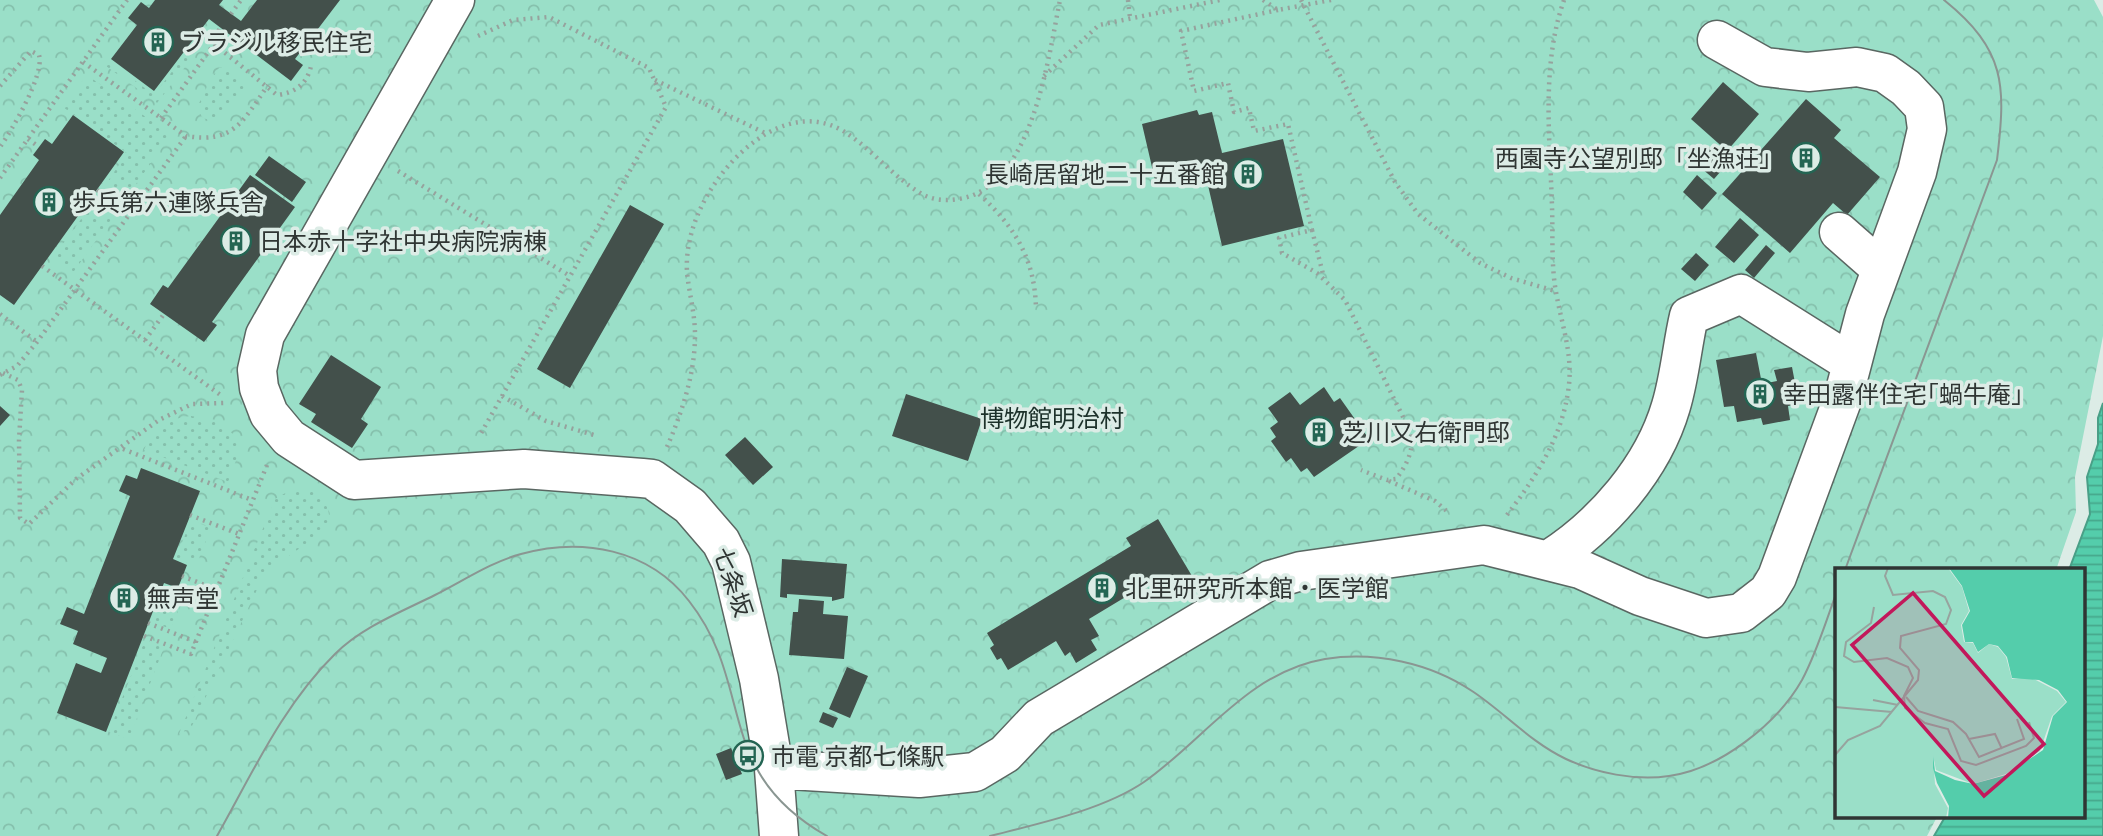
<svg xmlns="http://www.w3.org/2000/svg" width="2103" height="836" viewBox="0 0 2103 836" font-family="Ubuntu,'Noto Sans JP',sans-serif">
	<defs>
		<pattern id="park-crowns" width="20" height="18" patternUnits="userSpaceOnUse" patternTransform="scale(1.75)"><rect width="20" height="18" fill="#9adfc8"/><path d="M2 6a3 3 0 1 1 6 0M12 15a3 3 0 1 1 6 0" fill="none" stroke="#85c0ac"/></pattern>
		<pattern id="garden-dots" width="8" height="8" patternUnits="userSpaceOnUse" patternTransform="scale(1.75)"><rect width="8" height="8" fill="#9adfc8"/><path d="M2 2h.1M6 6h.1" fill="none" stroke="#85c0ac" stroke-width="1.8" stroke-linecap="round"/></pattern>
		<pattern id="water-rules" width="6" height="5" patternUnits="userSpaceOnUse" patternTransform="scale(1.75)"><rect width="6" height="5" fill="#54cdab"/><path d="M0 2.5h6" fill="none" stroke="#46a78c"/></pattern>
	</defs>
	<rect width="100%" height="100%" fill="#dcece6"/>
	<path fill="url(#park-crowns)" d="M0,0H2094L2103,17V336L2075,477L2076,512L2056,570H1837V817H1937L1927,836H0Z"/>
	<path fill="url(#garden-dots)" d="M207,26L213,31L157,103L106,66L109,61L154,95Z
		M229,67L244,80V90C234,104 213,135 197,111C198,100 207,94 207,83L219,68Z
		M87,75L171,135L126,198L106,184L127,153L63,107Z
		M95,200L115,214L72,274L52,259Z
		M191,416L216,420L240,440L241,447L228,482L144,450C153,429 169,418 191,416Z
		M294,488C317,488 334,504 328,528L265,573L191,728L179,734L275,499Z
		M191,520L211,528L196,566L176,558Z
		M166,586L185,593L171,629L152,622Z
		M145,640L164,647L129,739L109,732Z"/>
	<path fill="url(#water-rules)" stroke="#499f87" stroke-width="2" d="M2103,403V836H1934L1945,817H2084V570H2069L2090,514L2087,477L2098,444V418Z"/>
	<path fill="#43504b" d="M155,0H223L219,5L241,21L257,0H340L295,59L303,65L291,81L209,19L154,91L111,59L137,25L128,18L141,2L149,8Z
		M1723,82L1759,114L1727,151L1691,119Z
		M1806,99L1841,130L1834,138L1880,177L1847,215L1833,203L1790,253L1722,194Z
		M1197,110L1199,115L1212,112L1222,153L1283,139L1304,226L1222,246L1204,168L1155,180L1142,124Z
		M73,115L124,152L14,305L0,295V215L39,160L33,155L45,139L52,144Z
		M1708,146L1728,163L1714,179L1694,162Z
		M269,156L306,182L292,202L255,175Z
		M250,175L295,207L212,322L217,325L204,342L150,304L163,285L168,288Z
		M1697,175L1717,193L1702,210L1683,192Z
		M630,205L664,224L570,388L537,369Z
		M1740,218L1759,235L1734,263L1715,247Z
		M1766,245L1775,253L1754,278L1745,270Z
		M1696,253L1709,265L1695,281L1681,269Z
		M1756,353L1762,384L1777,381L1774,370L1792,367L1799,404L1788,406L1790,420L1763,425L1761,418L1737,422L1734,406L1724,407L1716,360Z
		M331,355L381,387L361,419L368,424L352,448L311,422L316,414L299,404Z
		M1324,387L1334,402L1340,398L1369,439L1314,477L1307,468L1301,472L1291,458L1286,462L1271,441L1276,437L1270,428L1278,422L1268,408L1290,392L1300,405Z
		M906,394L982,419L968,461L892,436Z
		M0,406L10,415L0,426Z
		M745,437L773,467L753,485L725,455Z
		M141,468L200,491L173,559L187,565L178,588L164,583L106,732L57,713L76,663L101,673L107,658L73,644L78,631L60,624L67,607L84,614L130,496L119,491L126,475L137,479Z
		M1158,519L1192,576L1161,595L1152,581L1089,619L1099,636L1091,640L1097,650L1076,663L1070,652L1065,656L1056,641L1008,670L1001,658L997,660L990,648L994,645L987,633L1131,546L1126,538Z
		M782,559L847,564L844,598L832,601V597L787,594V598L780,597Z
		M799,599L824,601L823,614L848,616L844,659L789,655L793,612H798Z
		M847,667L868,676L850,718L829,709Z
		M823,712L838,718L833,728L819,722Z
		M731,748L742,774L726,780L716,754Z"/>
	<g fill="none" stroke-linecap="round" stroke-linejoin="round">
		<g stroke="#5a6762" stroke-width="41">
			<path id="minor" d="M455,0L265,335L257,370L259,388L269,414L289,438L354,480L524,469L642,478L652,479L690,506L721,542L731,562L759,679L774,769L779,836
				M1839,232L1880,268
				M1550,559C1603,525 1653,468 1671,406C1680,376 1682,346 1689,316L1741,294L1851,363
				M774,769L919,778L975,772L1005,754L1039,718L1270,580L1301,571L1484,545L1580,569L1640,596L1706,618L1741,613L1768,592L1777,577L1843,398L1865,314L1917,172L1927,129L1924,107L1906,88L1885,73L1857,67L1808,72L1765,67L1717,40"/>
		</g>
		<path stroke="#96a29d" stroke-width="4.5" stroke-dasharray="2 5" stroke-linecap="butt" d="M1128,0L1130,18
			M1263,0L1278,10L1331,0
			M1301,0L1395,182L1418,214L1480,263L1511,278L1555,291
			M1278,10L1181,31L1194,91L1228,83L1234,112L1249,108L1254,131L1288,124L1312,230L1279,238L1282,253L1317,273L1345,300L1411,433C1414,450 1407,465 1396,479L1387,480L1361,470
			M231,14L241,0
			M478,36L513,20L549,17L649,68L666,107L480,435
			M214,44L277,95C295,93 307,84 311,66
			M83,62L186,136C234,144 243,121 268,85
			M1044,76L1099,25L1220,0
			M655,80L765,133
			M0,86L31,51L39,55C45,74 12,130 0,147
			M161,118L214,44L220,27
			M28,139L39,147
			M398,171L570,276
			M0,178L127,0
			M97,190L130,214
			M979,194C1015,227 1035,259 1036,309
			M1312,230L1324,278
			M42,266L222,396
			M0,314L37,342
			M145,340L164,314
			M3,373L18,380L22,390L19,440L20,518L29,524L76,479L159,420L192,404L224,403
			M0,375L17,366L37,342L186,136
			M502,396L546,421L594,435
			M667,447C682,412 695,374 695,335C695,313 689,293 687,272C685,239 699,205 718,179C748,137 803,99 852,137C876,154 896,179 922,194C933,200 945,201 958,199C1032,189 1048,59 1060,0
			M123,449L252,500
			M1389,481L1435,501L1449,513
			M190,515L239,534
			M1507,515C1535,478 1561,439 1568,392C1574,356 1562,327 1556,292C1551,265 1553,234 1552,207C1550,138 1541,66 1564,0
			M182,576L217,590
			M148,623L196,642
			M144,636L191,654L267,465"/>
		<use href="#minor" stroke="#fff" stroke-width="38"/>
		<path stroke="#8a9692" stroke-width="2" d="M1845,570L1997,160C2006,85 2006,50 1944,0
			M217,836C252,774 283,705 335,654C362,627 401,612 435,595C463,581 491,562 521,554C582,537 649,549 689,601C756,686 712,771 827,836
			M990,836C1037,824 1103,810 1144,782C1204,740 1248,672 1325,659C1375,651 1430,663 1472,691C1504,712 1530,742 1566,759C1596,773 1635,781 1669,776C1720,769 1777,724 1802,680C1817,652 1826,621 1837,591"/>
	</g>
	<defs>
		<g id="building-ring" transform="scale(1.575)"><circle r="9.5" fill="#dcece6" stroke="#246553" stroke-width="1.5"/><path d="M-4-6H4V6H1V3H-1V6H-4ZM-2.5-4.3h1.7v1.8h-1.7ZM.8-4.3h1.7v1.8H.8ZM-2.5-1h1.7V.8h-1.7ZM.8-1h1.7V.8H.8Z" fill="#246553"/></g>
		<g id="bus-ring" transform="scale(1.575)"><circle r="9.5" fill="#dcece6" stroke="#246553" stroke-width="1.5"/><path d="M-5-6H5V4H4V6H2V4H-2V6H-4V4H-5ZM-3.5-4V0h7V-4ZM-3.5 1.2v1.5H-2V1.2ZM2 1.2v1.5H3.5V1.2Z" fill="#246553"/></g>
	</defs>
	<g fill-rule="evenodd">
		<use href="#building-ring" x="158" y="42"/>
		<use href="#building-ring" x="1806" y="158"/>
		<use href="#building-ring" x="1248" y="174"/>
		<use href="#building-ring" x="49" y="202"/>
		<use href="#building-ring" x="236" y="241"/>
		<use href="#building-ring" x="1760" y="394"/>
		<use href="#building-ring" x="1319" y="432"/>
		<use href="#building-ring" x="1102" y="588"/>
		<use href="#building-ring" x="124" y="598"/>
		<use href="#bus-ring" x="748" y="756"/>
	</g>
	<g text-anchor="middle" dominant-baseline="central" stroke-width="7" stroke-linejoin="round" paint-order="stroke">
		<g font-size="24" fill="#2f3533" stroke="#dcece6" text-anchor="start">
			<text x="181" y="42">ブラジル移民住宅</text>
			<text x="1783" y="158" text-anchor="end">西園寺公望別邸「坐漁荘」</text>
			<text x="1225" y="174" text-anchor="end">長崎居留地二十五番館</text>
			<text x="72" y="202">歩兵第六連隊兵舎</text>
			<text x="259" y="241">日本赤十字社中央病院病棟</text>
			<text x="1783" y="394">幸田露伴住宅｢蝸牛庵｣</text>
			<text x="1342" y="432">芝川又右衛門邸</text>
			<text x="1125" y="588">北里研究所本館・医学館</text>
			<text x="147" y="598">無声堂</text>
			<text x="771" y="756">市電 京都七條駅</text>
		</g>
		<g font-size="24" fill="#1c312a" stroke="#dcece6">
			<text x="1052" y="418">博物館明治村</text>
		</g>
		<g font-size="24" fill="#2f3533" stroke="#dcece6">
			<text transform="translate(733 582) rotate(71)">七条坂</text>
		</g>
	</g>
	<g transform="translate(1835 568)">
		<rect width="250" height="250" fill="#dcece6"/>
		<path d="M0,0H113L127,19L134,43L126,57L129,74L138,75L143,85L154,76L163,79L171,89L177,111L195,109L222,123L231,134L217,148L205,183L171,206L138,216L101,202L98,187L100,216L113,240L111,250H0Z" fill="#9adfc8"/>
		<path d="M114,0H250V250H113L114,238L102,215L98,200V187L100,203L120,212L138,216L171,207L208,182L218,148L232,134L223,122L204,112L177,110L172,89L163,78L154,76L143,84L138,74H130L127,57L135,43L127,18Z" fill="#54cdab"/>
		<path fill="none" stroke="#97a39e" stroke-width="2" d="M39,39L36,55L11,74L9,88L19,94L52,90L73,99L78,110L69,128L70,140L90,155L113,161L126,193L141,197L191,178L199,170L194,154M71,129L83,143L118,154L131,166L144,189L189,171L182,151M38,132L63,137M0,139L57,144M134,171L160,166L167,181M0,187L13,172L45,158L83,112L84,102L65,80L66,68L111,56L116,42L110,29L98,23L58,27L50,8L53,0"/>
		<path fill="#c2185b" fill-opacity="0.15" stroke="#c2185b" stroke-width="3.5" d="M78,25L209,176L149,228L17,77Z"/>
		<rect width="250" height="250" fill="none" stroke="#2f3533" stroke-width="3.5"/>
	</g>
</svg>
